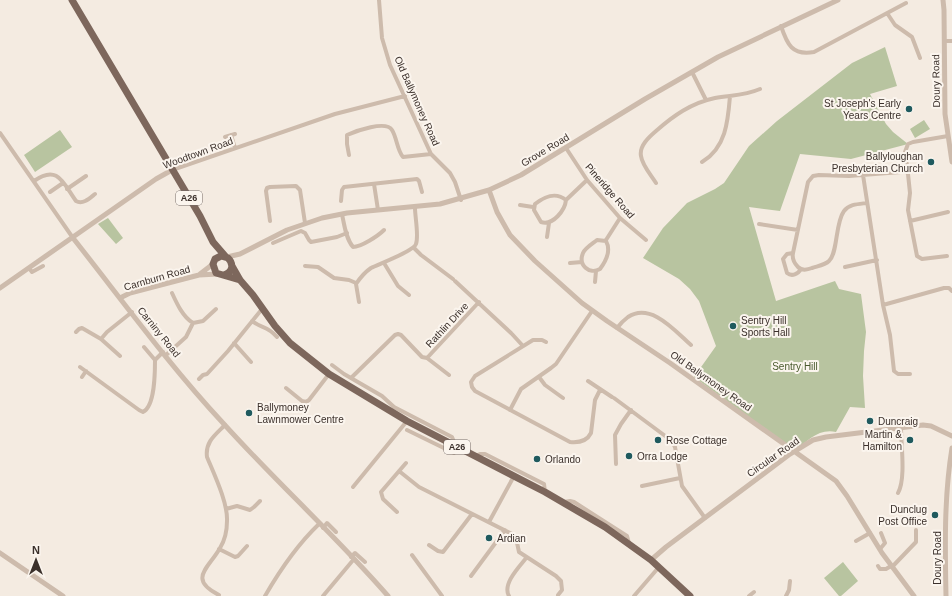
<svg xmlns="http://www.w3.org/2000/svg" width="952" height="596" viewBox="0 0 952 596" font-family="Arial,sans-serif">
	<rect width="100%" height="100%" fill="#f4ebe1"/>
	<path fill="#b8c4a0" d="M885,47L897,86L870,94L886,124L893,132L908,144L851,159L800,154L780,211L749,207L776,301L835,281L839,289L861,294L866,332L864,351L863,376L865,408L850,407L836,432C819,428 807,441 795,451L694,377L716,346L699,301L690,289L679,279L643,258L663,228L687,203L715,189L724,183L749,146L777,121L852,63Z
		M924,120L930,129L915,138L910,129Z
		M60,130L72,147L35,172L24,155Z
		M108,218L123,238L116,244L98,224Z
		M843,562L858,581L841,596H839L824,578Z"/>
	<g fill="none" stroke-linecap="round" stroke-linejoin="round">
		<path stroke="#cdbbac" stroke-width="4" d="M379,0L382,38L390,65L431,154L450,173L455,182L461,200
			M887,13L895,25L912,37L920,58
			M781,26C787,44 792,56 814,52L906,3
			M945,41H952
			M692,72L706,100
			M0,133L73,238
			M231,135L235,148
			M225,137L235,134
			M566,148L587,180L620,218L646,240
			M349,155L347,144V135C356,131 386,120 392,130C397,138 397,150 403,157L431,154
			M702,162C726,148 728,121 730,96
			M905,169L908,174L910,193L908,210L917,256L922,259L947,256
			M172,170L335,114L405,96
			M863,175L883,305L890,335L894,371L898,374H910
			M34,181C58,164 63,183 76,201C83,205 90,198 95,194
			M656,183C651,175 642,165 641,156C639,146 649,137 656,131C673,116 691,103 715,98C731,95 744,96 760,89
			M374,184L378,210
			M67,189L86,176
			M50,192L63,183
			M566,200C555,191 544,197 535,204L534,210L541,222C553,226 565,210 566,200L587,180
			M341,201L342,190L344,187L417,179L419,181L422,192
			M867,203C859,204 849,204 844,211C835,223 838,253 829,261C825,265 818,266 812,268C807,270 802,271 798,267C794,263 792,258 793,253L808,182L813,176L819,175L849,176L901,172L907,166L905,152L908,144L913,142L948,136
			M520,205L533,207
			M342,214C344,224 346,239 353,247C361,247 378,236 384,230
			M270,221L266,191L267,188L270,187L296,186L300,190L305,223
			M910,221L948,212
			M759,224L798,230
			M547,237L549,223
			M597,240L606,241C611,250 606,261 600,269C589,275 578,265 583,253C585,248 592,244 597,240Z
			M606,240L620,218
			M273,243L301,231L305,233L309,240L311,242L337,237L347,233
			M414,248L421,255L453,279
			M793,253L787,254L783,259L787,273C792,277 798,274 801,269
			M384,263L398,286L409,295
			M570,263L582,262
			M305,266L318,267L334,278L349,280L356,283
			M845,267L877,260
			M29,268L32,272L43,266
			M455,281L511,333
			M595,282L596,271
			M172,293C177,304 183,317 193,323
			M359,302L356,284C360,278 365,272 371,268C379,264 414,251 416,244C419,236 415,217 415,208
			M883,305L944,288H949L952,291
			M252,321C262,329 267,325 277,337
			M617,328C620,324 624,320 628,317C651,302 675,331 691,345
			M76,332L79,329L82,328L101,339L120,356
			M512,334L523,346
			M101,339L107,332L132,312
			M546,342L542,340H533L475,376L471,382L472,387L475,391L570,442C580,443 587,441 591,433L595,400L600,390
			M234,343L251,362
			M144,347L155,360
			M166,355L186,337L193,323L203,321L216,309
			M427,358L479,302
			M332,365L344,374L382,396L394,407L452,437L454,442L453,445
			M80,367L139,410L143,412C155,406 155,373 155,360L163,352
			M82,377L86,371
			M539,377L545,385L563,398
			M351,378L395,335L398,334L401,335L422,357L427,358L449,375
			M199,379L203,375L207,374L228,351L262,309
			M588,381L612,397
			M286,388L302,401L306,402L309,400L329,374
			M614,398L672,441L675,447L682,486L705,518
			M510,410L521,389L551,368L556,364L592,311
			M407,430L454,453L458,447
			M475,456L480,454H485L544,484L545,492
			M616,464L615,435L621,424L631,410
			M399,471L419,487L514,535L516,538L519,552L556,576L561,581L562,590L558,595
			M642,486L680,478
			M353,487L407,421
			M898,493C906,479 901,445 901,427
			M564,502L570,501L574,502L627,536L629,543
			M226,509L237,506L250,510L254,507L260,501
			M397,512L383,499L381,492L406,463
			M489,522L514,476
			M323,528L327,523L336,532
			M856,541L870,533
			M429,545L438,551L443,552L472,514
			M219,549L235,557L238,556L247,546
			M880,549L885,543L881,533
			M412,555L442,596
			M351,557L355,553L365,562
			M878,566L880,569H886L891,566
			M892,567L916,542V530
			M471,576L505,530
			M219,595C187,579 209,568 220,548C225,540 227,530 227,521C228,503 214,474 207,457C205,442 215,435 225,425
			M265,596C280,570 297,545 319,524
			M323,596L354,559
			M509,596C502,584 519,567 527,557
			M634,596L659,567
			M749,596L754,592
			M786,596L789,590L790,581"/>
		<path stroke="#cdbbac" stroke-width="5" d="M943,0L944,10L945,114L952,162
			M489,190L497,212L510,235L535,261L582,303L607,321L670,363L836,481L847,496L882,553L914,596
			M73,238C122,300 169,365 223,423C276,482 336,536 388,596
			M227,257L240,254L287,230L322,218L347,213L440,204L489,190L521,175L645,99L718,57L838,0
			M200,274L213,264
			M0,288L156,179L172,170
			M120,298L130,293L199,275L218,274
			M0,553L63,596
			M651,560L666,547L790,454L813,440L826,437L923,425L931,426L952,436
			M946,596C945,547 944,497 952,448"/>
		<path stroke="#7d675c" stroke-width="7" d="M72,0L200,216L213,242L226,257
			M232,266L240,280L253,295L275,326L290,343L329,374L407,421L545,492L605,527L651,560L690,596
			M224,275C233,272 234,264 228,258L221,256L215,259L213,264L216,273L240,280"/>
	</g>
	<g fill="#1f5a5e" stroke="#fbf5ee" stroke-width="1.5">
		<circle cx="909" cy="109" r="4"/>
		<circle cx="931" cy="162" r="4"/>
		<circle cx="733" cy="326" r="4"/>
		<circle cx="249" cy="413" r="4"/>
		<circle cx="870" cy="421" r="4"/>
		<circle cx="658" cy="440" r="4"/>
		<circle cx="910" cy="440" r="4"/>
		<circle cx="629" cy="456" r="4"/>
		<circle cx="537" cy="459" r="4"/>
		<circle cx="935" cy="515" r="4"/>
		<circle cx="489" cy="538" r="4"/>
	</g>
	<g text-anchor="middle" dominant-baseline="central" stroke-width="4" stroke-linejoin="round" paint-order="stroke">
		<g fill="#fbf5ee" stroke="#756b66" stroke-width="1">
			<rect x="176" y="191" width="26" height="14" rx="3"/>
			<rect x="444" y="440" width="26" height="14" rx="3"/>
		</g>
		<g font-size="9" font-weight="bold" fill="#3b302b">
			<text x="189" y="198">A26</text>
			<text x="457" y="447">A26</text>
		</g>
		<g font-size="10" fill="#3b302b" stroke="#fbf5ee">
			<text transform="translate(936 81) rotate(-91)">Doury Road</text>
			<text transform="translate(417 101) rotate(66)">Old Ballymoney Road</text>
			<text transform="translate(545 150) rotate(-31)">Grove Road</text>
			<text transform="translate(198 153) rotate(-20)">Woodtown Road</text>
			<text transform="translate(610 191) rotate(49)">Pineridge Road</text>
			<text transform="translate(157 278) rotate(-16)">Carnburn Road</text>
			<text transform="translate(447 325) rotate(-47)">Rathlin Drive</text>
			<text transform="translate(159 332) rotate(51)">Carniny Road</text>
			<text transform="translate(711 381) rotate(35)">Old Ballymoney Road</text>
			<text transform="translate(773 457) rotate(-35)">Circular Road</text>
			<text transform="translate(937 558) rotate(-90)">Doury Road</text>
		</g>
		<g font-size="10" fill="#3b302b" stroke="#fbf5ee" text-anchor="start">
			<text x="901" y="103" text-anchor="end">St Joseph's Early<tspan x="901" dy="12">Years Centre</tspan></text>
			<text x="923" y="156" text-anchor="end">Ballyloughan<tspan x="923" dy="12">Presbyterian Church</tspan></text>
			<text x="741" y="320">Sentry Hill<tspan x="741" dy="12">Sports Hall</tspan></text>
			<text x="257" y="407">Ballymoney<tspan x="257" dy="12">Lawnmower Centre</tspan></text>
			<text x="878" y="421">Duncraig</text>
			<text x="902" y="434" text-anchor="end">Martin &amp;<tspan x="902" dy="12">Hamilton</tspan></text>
			<text x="666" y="440">Rose Cottage</text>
			<text x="637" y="456">Orra Lodge</text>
			<text x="545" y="459">Orlando</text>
			<text x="927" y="509" text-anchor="end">Dunclug<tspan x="927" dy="12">Post Office</tspan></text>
			<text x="497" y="538">Ardian</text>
		</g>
		<g font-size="10" fill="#4a5a2e" stroke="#fbf5ee">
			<text x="795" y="366">Sentry Hill</text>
		</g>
	</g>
	<g transform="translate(36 560)" stroke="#fbf5ee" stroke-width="3" paint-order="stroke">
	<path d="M0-3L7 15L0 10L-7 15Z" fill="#3b302b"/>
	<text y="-6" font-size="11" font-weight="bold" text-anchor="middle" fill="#3b302b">N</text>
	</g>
</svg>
